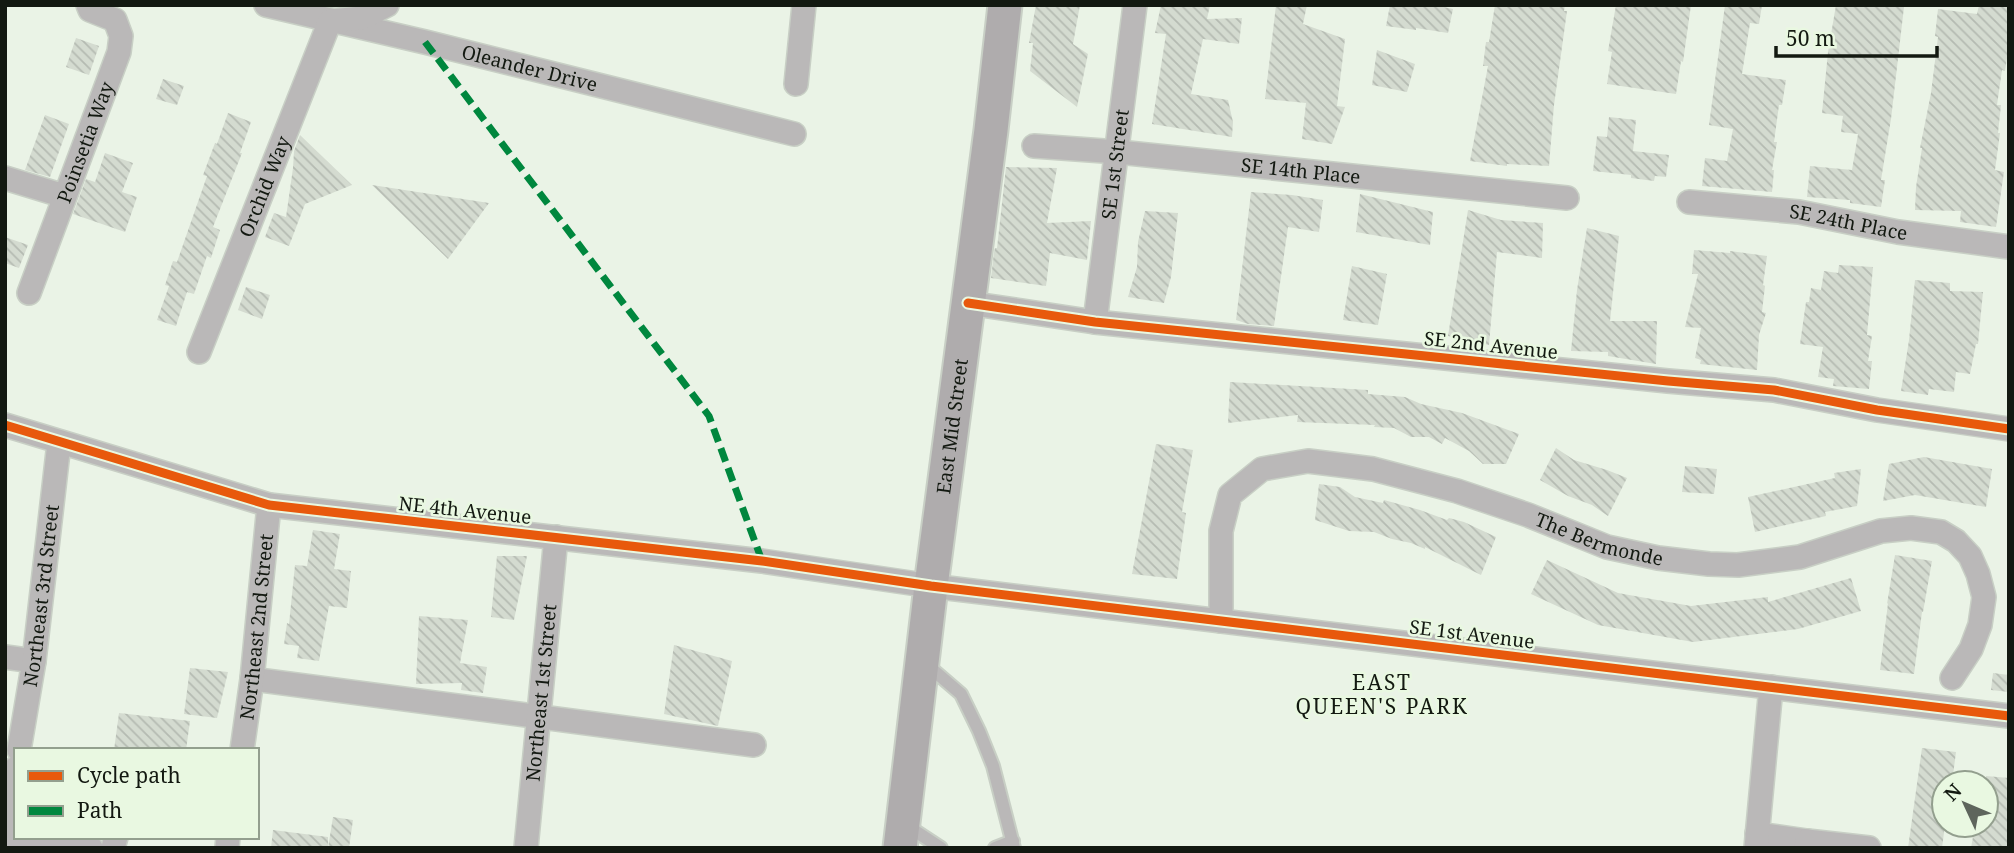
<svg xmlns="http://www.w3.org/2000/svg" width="2014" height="853" viewBox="0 0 2014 853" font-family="'Noto Serif',serif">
	<defs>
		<pattern id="building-back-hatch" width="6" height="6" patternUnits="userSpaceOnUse" patternTransform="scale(1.75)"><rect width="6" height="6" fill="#d4dbd0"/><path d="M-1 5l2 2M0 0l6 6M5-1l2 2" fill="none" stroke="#b5bbb2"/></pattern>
	</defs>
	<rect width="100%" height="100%" fill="#eaf3e6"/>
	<path fill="url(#building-back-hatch)" d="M1036,5H1080L1073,44L1088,54L1077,107L1030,71L1033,43H1029Z
		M1161,5H1210L1207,19L1242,18L1239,44L1203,39L1191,94L1228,100L1233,122L1232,137L1152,124L1166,34L1155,33Z
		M1276,5H1307L1303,24L1345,39L1337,106L1345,107L1332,144L1302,139L1306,103L1265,99Z
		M1390,5H1434L1453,9L1448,33L1416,28V30L1386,26Z
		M1495,5H1565L1564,11H1567L1554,105L1549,166L1507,164V166L1470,161L1488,66H1483L1486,42H1489Z
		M1616,5H1691L1683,62L1681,61L1676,94L1607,84L1612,52L1608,51Z
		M1725,5H1762L1759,24L1750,23L1742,74L1786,80L1782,105H1779L1774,142H1777L1772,170H1774L1772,192L1702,186L1705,158L1727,161L1733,129L1709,125Z
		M1836,5L1904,7L1891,119L1881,180H1885L1881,207L1850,203V200L1807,197L1810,166L1852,170L1858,134L1841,132L1843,116L1822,113L1828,52Z
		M1979,5H2009V45L2005,71L2002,70L1997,105H2001L1998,133H2000L1995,170L2004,172L1996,227L1960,222L1961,211L1915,210L1916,187L1922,148H1920L1931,93L1938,37L1935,36L1938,9L1977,14Z
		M76,38L99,46L89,75L66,67Z
		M1377,50L1415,64L1407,92L1372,85Z
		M163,79L184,86L177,105L156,99Z
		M228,113L251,122L240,153H242L213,227L220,230L211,258L207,256L194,294L187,292L176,326L157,320L169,286L165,285L173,261L177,262L207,176L203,175L215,143L217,144Z
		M45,115L69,124L50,177L25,170Z
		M1609,117L1636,120L1633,151L1669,155L1666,177L1655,176L1654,181L1631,178V175L1593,171L1597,136L1607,137Z
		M300,135L352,185L305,204L289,246L265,237L274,213L286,217L293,168L294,151Z
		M105,153L133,163L122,192L137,197L125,232L73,214L86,179L95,182Z
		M1006,167L1057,168L1047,223L1091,221L1087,260L1050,253L1046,286L991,278L994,252L995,248H997Z
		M372,185L489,203L448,259Z
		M1251,192L1292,195L1323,200L1319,232L1288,227L1274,326L1248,324L1236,320Z
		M1360,194L1433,212L1430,245L1356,232Z
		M1468,210L1501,220L1543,223L1542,258L1497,252L1489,345L1448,336Z
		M1145,211L1178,213L1171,277L1164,303L1128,297L1137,267L1138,242Z
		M1587,228L1619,236L1610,321H1657L1656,364L1608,356V352L1571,351L1577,290Z
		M5,237L28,245L19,268L5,263Z
		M1694,250L1730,253V251L1767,256L1763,285L1765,286L1762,312L1766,313L1759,335L1757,370L1700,364L1701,360L1695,358L1701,328L1685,327L1698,274H1692Z
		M1839,265L1873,267L1867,335L1872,336L1868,361H1872L1869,389L1833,386L1834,379L1818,377L1823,347L1800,344L1806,302H1809L1811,288L1821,290L1824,271L1838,273Z
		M1352,266L1387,274L1378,325L1343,320Z
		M1915,280L1950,283V291L1983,292L1978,344H1976L1970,374L1956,372L1954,392L1929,389L1928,395L1901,391L1909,340Z
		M246,287L270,295L262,319L238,310Z
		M1230,382L1368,390V394L1405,397L1421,404L1462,413L1519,434L1506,464H1483L1469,451L1445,438L1442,444L1429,437H1411L1394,428L1374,427L1375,425L1297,422L1298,415L1228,423Z
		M1156,444L1193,450L1182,512L1186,513L1177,579L1132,574Z
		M1556,448L1574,460L1607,470L1627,478L1608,516L1592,505L1568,496L1540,480Z
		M1924,457L1992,469L1986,507L1915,495L1883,501L1889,464Z
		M1685,466L1717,469L1714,494L1682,492Z
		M1861,469L1857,506L1825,512L1826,516L1755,532L1748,497L1835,478L1834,473Z
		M1319,484L1340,487L1355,497L1383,503L1384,500L1420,510L1447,520L1449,518L1464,522L1496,537L1481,575L1425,547V549L1411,543L1392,539L1374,532L1349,531L1315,520Z
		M313,530L340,534L334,569L351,571L347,608L329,606L319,661L297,658L299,646L284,644L287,623L289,624L295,565L307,566Z
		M1895,555L1932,561L1923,612H1922L1914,674L1880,670L1888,603L1887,604Z
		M497,556H527L514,620L491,617Z
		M1547,560L1618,593L1691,606L1768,597V602L1851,578L1861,611L1798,629L1693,642L1598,625L1531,594Z
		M419,616L468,620L460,663L487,667L483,693L461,690L462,683L416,684Z
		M674,645L732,661L718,726L664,714Z
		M190,668L228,672L217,718L184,714Z
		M1993,673L2009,675V692L1991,690Z
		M119,713L190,721L186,750H114Z
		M1922,748L1956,752L1952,783H1944V825H1945L1942,848H1908Z
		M1986,776L2009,778V848H1971L1975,825H1986Z
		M333,817L353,820L349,848H328Z
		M273,830L328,837V848H271Z"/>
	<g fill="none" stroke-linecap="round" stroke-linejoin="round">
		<g stroke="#c8cfc5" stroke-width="16">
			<path id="lane" d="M925,663L961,694L979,731L993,766L1014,848
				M906,825L941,848
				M995,848L1013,841"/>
		</g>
		<g stroke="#c8cfc5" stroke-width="26">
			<g id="street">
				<path id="s1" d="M266,5L425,42L794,134"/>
				<path d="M796,84L804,5"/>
				<path id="s2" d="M1034,146L1118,152L1567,198"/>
				<path d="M5,178L64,196"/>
				<path id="s3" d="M1689,202L1799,212L1898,232L2009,247"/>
				<path id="s4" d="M29,293L119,52L121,36L115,20L90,10L88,5"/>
				<path d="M968,303L1095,322L1668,381L1774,390L1877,410L2009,429"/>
				<path id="s5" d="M1095,322L1135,5"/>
				<path id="s6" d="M199,352L330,21L362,18L387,5"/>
				<path d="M5,425L269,505L762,561L931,586L2009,716"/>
				<path id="s7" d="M1221,621V531L1230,495L1262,469L1308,461L1373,469L1457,491L1528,515L1607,547L1658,558L1709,564L1738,565L1800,557L1881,531L1911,528L1941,532L1956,541L1970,556L1978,574L1984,597L1980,625L1971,649L1952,678"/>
				<path d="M5,657L34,661"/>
				<path d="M252,679L754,745"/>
				<path id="s8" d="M19,750L34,661L59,443"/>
				<path id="s9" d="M242,750L252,679L269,505"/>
				<path d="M5,831L16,768"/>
				<path d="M1757,834L1807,841"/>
				<path d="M5,838L91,848"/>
				<path d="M113,848L116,837"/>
				<path d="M227,848L228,837"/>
				<path id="s10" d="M526,848L556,537"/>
				<path d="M1756,848L1771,687"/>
				<path d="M1806,848L1807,841L1869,848"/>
			</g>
		</g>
		<g stroke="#c8cfc5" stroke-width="37">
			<g id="secondary">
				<path id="s11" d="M900,848L931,586L991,130L1005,5"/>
			</g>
		</g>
		<use href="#lane" stroke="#bab8b8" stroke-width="12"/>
		<use href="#street" stroke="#bab8b8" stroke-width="23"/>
		<use href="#secondary" stroke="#afacad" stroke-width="33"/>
		<path stroke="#00873e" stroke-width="7" stroke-dasharray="14 7" stroke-linecap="butt" d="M425,42L709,416L762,561"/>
		<g stroke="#e9f8e1" stroke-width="13">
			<path id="cycleway" d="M968,303L1095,322L1668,381L1774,390L1877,410L2009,429
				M5,425L269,505L762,561L931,586L2009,716"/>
		</g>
		<use href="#cycleway" stroke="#e8590c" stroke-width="9"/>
	</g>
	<g text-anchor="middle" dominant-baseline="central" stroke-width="5" stroke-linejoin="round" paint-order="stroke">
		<g font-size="19" fill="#131911" stroke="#e9f8e1">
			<text stroke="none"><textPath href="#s1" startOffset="271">Oleander Drive</textPath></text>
			<text stroke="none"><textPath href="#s4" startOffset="161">Poinsetia Way</textPath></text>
			<text stroke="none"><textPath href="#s5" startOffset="159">SE 1st Street</textPath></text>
			<text stroke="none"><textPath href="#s2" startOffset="268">SE 14th Place</textPath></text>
			<text stroke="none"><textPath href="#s6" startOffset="178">Orchid Way</textPath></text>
			<text stroke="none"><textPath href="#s3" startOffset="161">SE 24th Place</textPath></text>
			<text transform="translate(1491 345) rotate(6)">SE 2nd Avenue</text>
			<text stroke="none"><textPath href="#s11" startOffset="425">East Mid Street</textPath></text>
			<text transform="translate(465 510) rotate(6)">NE 4th Avenue</text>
			<text stroke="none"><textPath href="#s7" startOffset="518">The Bermonde</textPath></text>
			<text stroke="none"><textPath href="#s8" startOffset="156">Northeast 3rd Street</textPath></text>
			<text stroke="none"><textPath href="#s9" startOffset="124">Northeast 2nd Street</textPath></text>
			<text transform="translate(1472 634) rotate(7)">SE 1st Avenue</text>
			<text stroke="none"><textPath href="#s10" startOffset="156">Northeast 1st Street</textPath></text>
		</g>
		<g font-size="21" letter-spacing="2" fill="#131911" stroke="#e9f8e1">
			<text x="1382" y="682">EAST<tspan x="1382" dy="24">QUEEN'S PARK</tspan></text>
		</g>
	</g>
	<rect width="2014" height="853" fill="none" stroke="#131911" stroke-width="14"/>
	<rect x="14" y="748" width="245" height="91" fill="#e9f8e1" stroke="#939f8e" stroke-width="2"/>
	<rect x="28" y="771" width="35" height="10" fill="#e8590c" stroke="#939f8e" stroke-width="2"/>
	<text x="77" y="783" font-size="21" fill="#131911">Cycle path</text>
	<rect x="28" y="806" width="35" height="10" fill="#00873e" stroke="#939f8e" stroke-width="2"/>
	<text x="77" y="818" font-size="21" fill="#131911">Path</text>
	<g transform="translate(1965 804) rotate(314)"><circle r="33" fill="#e9f8e1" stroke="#939f8e" stroke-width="2"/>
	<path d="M0-5L12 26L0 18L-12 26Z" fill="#5e655c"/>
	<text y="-10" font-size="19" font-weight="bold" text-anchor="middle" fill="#131911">N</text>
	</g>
	<path d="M1776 46v10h161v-10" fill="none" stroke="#131911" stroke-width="3.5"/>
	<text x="1786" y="46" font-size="21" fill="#131911" stroke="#e9f8e1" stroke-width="5" paint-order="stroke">50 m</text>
</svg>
